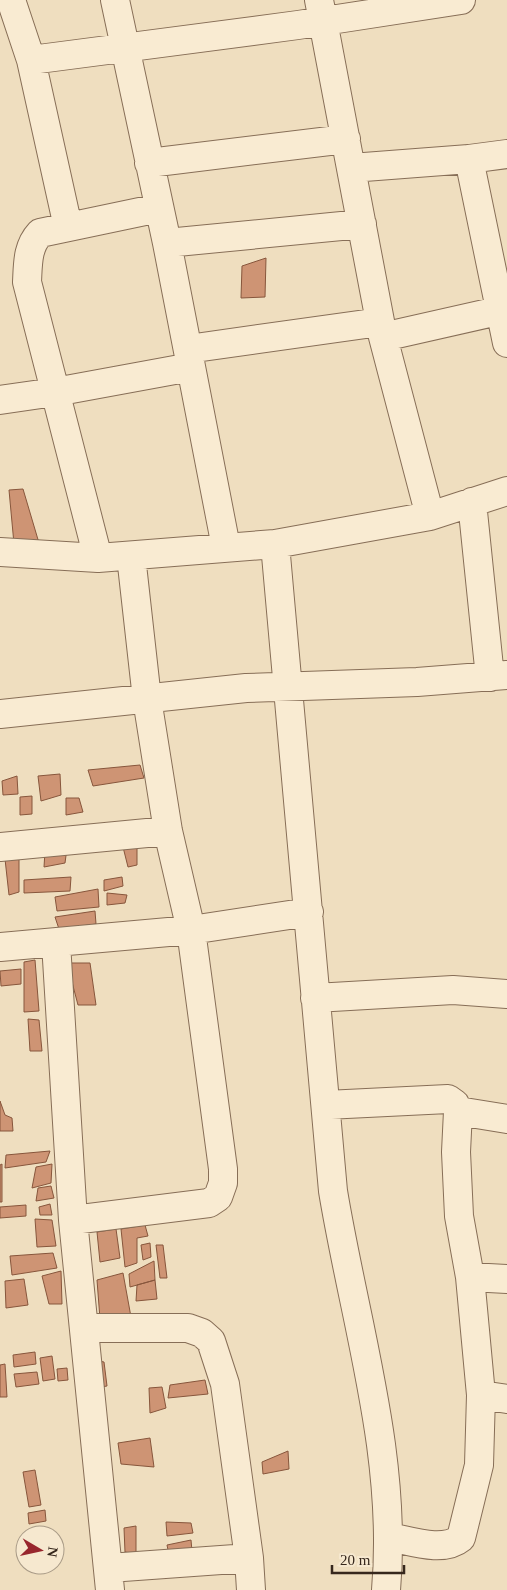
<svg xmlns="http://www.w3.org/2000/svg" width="507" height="1590" viewBox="0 0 507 1590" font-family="Georgia,serif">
	<rect width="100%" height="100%" fill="#efdebf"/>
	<path fill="#ce9474" stroke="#87563c" d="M266,258L265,297L241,298L242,266Z
		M23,489L39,543L14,544L9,490Z
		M140,765L144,778L93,786L88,770Z
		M60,774L61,795L41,801L38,776Z
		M17,776L18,794L3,795L2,781Z
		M32,796V814L20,815V797Z
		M66,798H79L83,812L66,815Z
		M137,845V865L128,867L123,847Z
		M67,848L65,863L44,867L45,851Z
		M19,854V892L9,895L5,859Z
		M71,877L70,891L24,893V880Z
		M122,877L123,886L104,891V880Z
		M98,889L99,907L57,911L55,897Z
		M107,893L127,895L125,903L107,905Z
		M95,911L96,924L59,929L55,917Z
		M35,960L39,1011L24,1012V962Z
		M67,963H90L96,1005H78Z
		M21,969V984L1,986L0,971Z
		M28,1019L39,1020L42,1051H30Z
		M0,1101L5,1115L12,1118L13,1131H0Z
		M50,1151L46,1162L5,1168L6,1155Z
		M2,1164V1202H0V1165Z
		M52,1164L51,1183L32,1188L36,1167Z
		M51,1186L54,1198L36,1201L38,1188Z
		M50,1204L52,1215H40L39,1207Z
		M26,1205V1216L0,1218V1207Z
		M35,1219L52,1220L56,1246L37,1247Z
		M145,1225L148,1236L137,1238V1263L125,1267L121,1229Z
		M116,1229L120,1258L100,1262L97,1232Z
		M150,1243L151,1257L143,1260L141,1245Z
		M156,1245H163L167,1278H160Z
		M53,1253L57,1268L12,1275L10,1256Z
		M154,1261L155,1280L130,1287L129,1274Z
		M61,1271L62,1304H49L42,1276Z
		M123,1273L131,1317L100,1319L97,1280Z
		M24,1279L28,1305L6,1308L5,1281Z
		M155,1280L157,1299L136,1301L137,1285Z
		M35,1352L36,1364L14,1367L13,1355Z
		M52,1356L55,1379L43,1381L40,1358Z
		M94,1360L104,1362L107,1386L95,1388Z
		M5,1364L7,1397H0V1365Z
		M67,1368L68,1380L58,1381L57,1369Z
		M37,1372L39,1384L16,1387L14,1374Z
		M205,1380L208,1394L168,1398L170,1385Z
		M162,1387L166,1408L150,1413L149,1388Z
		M150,1438L154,1467L121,1464L118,1443Z
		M288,1451L289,1469L263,1474L262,1462Z
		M35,1470L41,1505L29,1507L23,1472Z
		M45,1510L46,1521L29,1524L28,1513Z
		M166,1522L191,1523L193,1533L167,1536Z
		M136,1526V1554L125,1552L124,1528Z
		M191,1540L192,1551L169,1555L167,1545Z"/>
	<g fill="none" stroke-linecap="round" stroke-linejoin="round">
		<g stroke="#876e57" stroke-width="30">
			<path id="minor" d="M11,0L31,60L68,227
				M115,0L167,243L226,547
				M319,0L383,337L430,516
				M31,60L298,25L461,0
				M507,154L469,159L507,343
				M149,163L346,139
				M351,168L469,159
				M167,243L362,224
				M383,337L507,309
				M188,349L380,322
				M0,400L55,392L191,367
				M472,502L490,677
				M275,544L333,1191C355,1324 398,1455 386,1590
				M0,552L98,558L275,544L430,516L507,491
				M98,558L27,282C28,264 27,247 40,233L159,208
				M0,714L246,688L417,682L507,675
				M0,847L168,831
				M56,943L73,1220L110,1590
				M0,947L191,930L309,912
				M315,998L453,990L507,994
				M326,1105L448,1099L455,1104L458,1111L456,1152L459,1216L470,1277L481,1395L479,1465L461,1538C443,1553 411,1541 389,1537
				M458,1111L507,1119
				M73,1220L209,1203L218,1197L223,1183V1169L191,930L168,831L147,699L131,556
				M470,1277L507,1279
				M85,1328H188L202,1333L211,1341L225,1384L249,1558L251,1590
				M481,1395L507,1399
				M109,1568L249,1558"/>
		</g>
		<use href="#minor" stroke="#f9ebd2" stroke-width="28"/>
	</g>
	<g transform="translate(40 1550) rotate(99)"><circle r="24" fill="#f6e8cf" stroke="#a99b87"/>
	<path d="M0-4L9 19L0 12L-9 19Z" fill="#98262d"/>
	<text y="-8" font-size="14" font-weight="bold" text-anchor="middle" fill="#36271c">N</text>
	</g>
	<path d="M332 1565v8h72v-8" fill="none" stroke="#36271c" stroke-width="2.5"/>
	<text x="340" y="1565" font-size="15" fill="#36271c" stroke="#f6e8cf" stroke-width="4" paint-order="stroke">20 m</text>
</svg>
